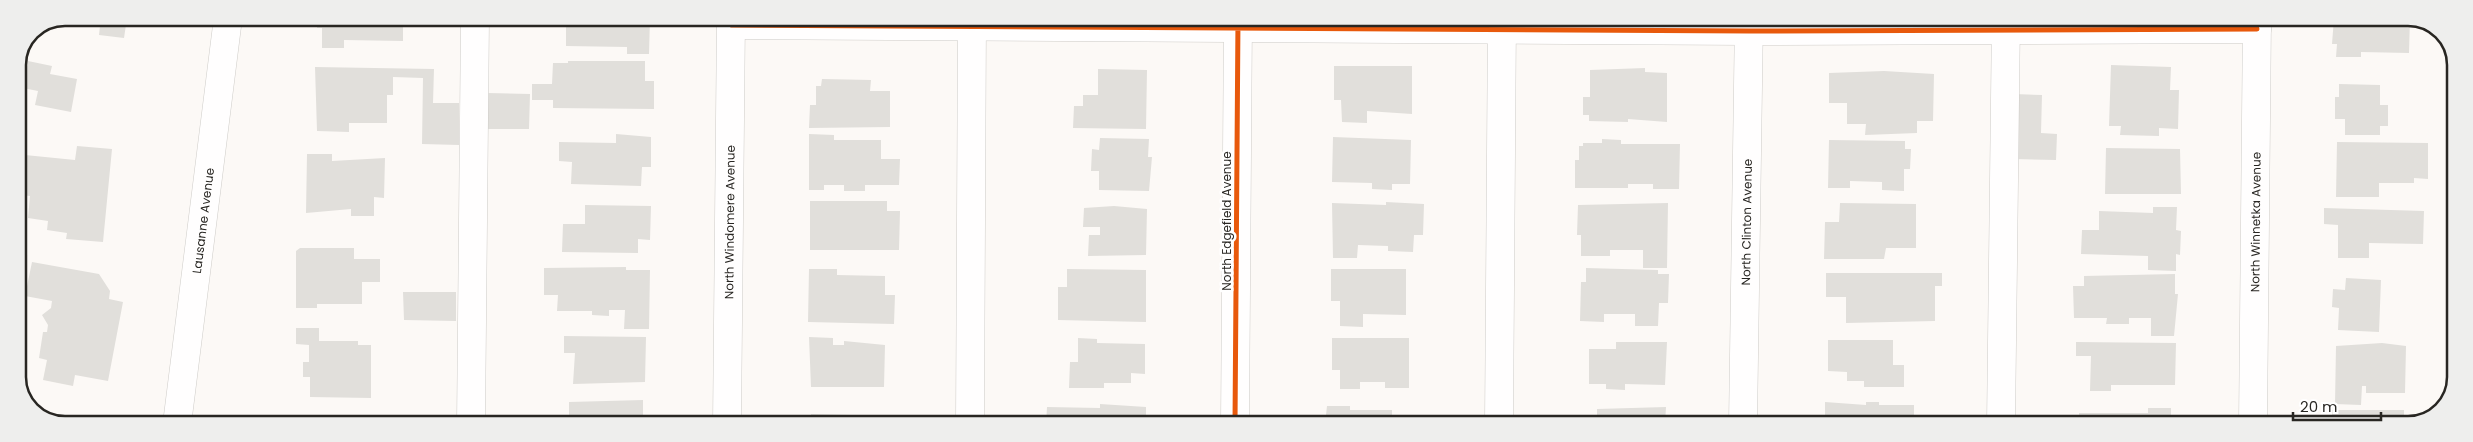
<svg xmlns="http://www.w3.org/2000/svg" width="2473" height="442" viewBox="0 0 2473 442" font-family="Poppins,sans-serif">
	<rect width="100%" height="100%" fill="#fcf9f6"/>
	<path fill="#e1dfdb" d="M67,18H127L124,38L99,35L100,26L66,22Z
		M318,18H403V41L344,40V48H322V28H317Z
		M566,18H650L649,54H627V47L566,46Z
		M2334,18H2410L2409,53L2361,52V57H2336L2337,44H2332Z
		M28,61L52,66L50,74L77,79L71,112L35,105L38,91L23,88Z
		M568,61H645V81H654V109L553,108V100H532V84H552L553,63H568Z
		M2111,65L2171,67L2170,90H2179L2178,129L2159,128V136L2120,135L2121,126H2109Z
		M1334,66H1412V114L1367,111V123L1342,122L1341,100H1334Z
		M315,67L434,69L433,103H459V145L422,144L423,78L393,77V95H387V123H349V132L317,131Z
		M1645,68V72L1667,73V122L1628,119V122L1589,121V115H1583V97H1590V70Z
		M1098,69L1147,70L1146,129L1073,128L1074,106H1083V95H1098Z
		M1884,71L1934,74L1933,121H1917V133L1865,135L1866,124H1847V103H1829V73Z
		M822,79L871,80L870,91H890V127L809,128L810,105H816V86H821Z
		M2339,84L2380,85V105H2388V126H2380V135H2345V119H2335V97H2339Z
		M487,93L530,94L529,129H486Z
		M2014,94L2042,95L2041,133L2057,134L2056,160L2013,159Z
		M616,134L651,137V167H642L641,186L571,184L572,162L559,161V142L616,143Z
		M809,134L834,135V140H881V159H900L899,185H865V191H844V185H824V190H809Z
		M1333,137L1411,140L1410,184H1392V190L1372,189V183L1332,182Z
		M1100,138L1149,139L1148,157H1152L1149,191L1099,190V171H1091L1092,149L1099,150Z
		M1602,139L1621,140V144H1680L1679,189H1653V184H1628V188H1575V160H1579V146H1583V143H1602Z
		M1829,140L1905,141V149H1911L1910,169H1904V191L1882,190V182L1850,181V188H1828Z
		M2337,142L2428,143V179L2414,178V183H2379V197H2336Z
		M77,146L112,149L103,242L66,239L67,233L47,230L48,221L28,218L30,196L21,195L25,155L75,160Z
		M2106,148L2180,149L2181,194H2105Z
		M307,154H332V161L385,158L384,198L374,197V216H351V209L306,213Z
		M810,201H887V211H900L899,250H810Z
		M1386,202L1424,204L1423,235H1414L1413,252L1388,251V246L1358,245L1357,258H1333L1332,203L1386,205Z
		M1668,203L1667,268H1643V250H1610V256H1581V235H1577L1578,205Z
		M1840,203L1916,204V248H1886L1884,259H1824L1825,222H1839Z
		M585,205L651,206L650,240L638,239V253L562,252L563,224H585Z
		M1114,206L1147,209L1146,255L1088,256L1089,235H1100V227H1083L1084,208Z
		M2153,207H2177L2176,230L2181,231L2180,255L2176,254V271L2148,270V256L2081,254L2082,230H2099V211L2153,213Z
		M2324,208L2424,211L2423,244L2369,243V258H2338V225L2324,224Z
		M300,248H354V259H380V282H362V304H317V308H296V251Z
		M32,262L99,274L110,291L109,299L123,302L108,381L75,375L73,386L43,380L47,360L39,358L43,332H47L48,325L42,315L51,308L52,301L25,296Z
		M626,267V270H650L649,329H624L625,310H609V316L592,315V311H557L558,295H544V268Z
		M1586,268L1658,270V274H1669L1668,303H1659L1658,326H1635V314H1604V322L1580,321L1581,282H1586Z
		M809,269H837V275L885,276V295H895L894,324L808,322Z
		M1067,269L1146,270V322L1058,320V287H1067Z
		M1331,269H1406V315L1363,314V327L1340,326V301H1331Z
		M1826,273H1942V286H1935V321L1846,323V297H1826Z
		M2175,274V294H2178L2174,336H2151V318H2129V324H2106L2107,318H2074L2073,286H2084V276Z
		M2346,278L2381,280L2379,332L2338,330L2339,308L2332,307L2333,289L2345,290Z
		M403,292H456V321L404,320Z
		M296,328H319V341H358V345H371V398L310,397V377H303V362H309V345L296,344Z
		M564,336L646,337L645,382L573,384L575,353H564Z
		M809,337L833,338V345H844V341L885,345L884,387H811Z
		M1078,338L1097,339V343L1145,344V374L1131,373V383H1104V388H1069L1070,362H1078Z
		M1332,338H1409V388H1385V382H1360V389H1340V370H1332Z
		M1828,340H1893V365H1904V387H1864V381H1847V372L1828,371Z
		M1616,342H1667L1665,385L1625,384V390L1606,389V384H1589V349H1616Z
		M2076,342L2176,343L2175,385H2111V391H2090L2091,356H2076Z
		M2382,343L2406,346L2405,393H2366V386H2362L2361,405L2335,404L2336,346Z
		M643,400V424H569V402Z
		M1825,402L1866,405V402H1879V405H1914V424H1825Z
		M1100,404L1146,407V424H1046L1047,407L1100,408Z
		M1327,406H1350V410H1392V424H1325Z
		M1666,407L1665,424H1597V409Z
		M2148,408H2171V424H2079V413H2148Z
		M2332,410H2404V424H2332Z
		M811,414L891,416V424H811Z"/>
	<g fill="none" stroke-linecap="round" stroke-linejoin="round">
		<g stroke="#ceccc8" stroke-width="29">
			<g id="minor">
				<path d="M731,25L1749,31L2257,29"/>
				<path id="s1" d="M177,424L228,18"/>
				<path d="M471,424L475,18"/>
				<path id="s2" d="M727,424L731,18"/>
				<path d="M970,424L972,18"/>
				<path d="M1235,424L1238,18"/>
				<path d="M1499,424L1502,18"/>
				<path id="s3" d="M1743,424L1749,18"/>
				<path d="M2001,424L2006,18"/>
				<path id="s4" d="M2253,424L2257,18"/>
			</g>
		</g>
		<use href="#minor" stroke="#fffefe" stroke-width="28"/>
		<g stroke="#fff" stroke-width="8">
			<path id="cycleway" d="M731,25L1749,31L2257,29
				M1235,424L1238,18"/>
		</g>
		<use href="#cycleway" stroke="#e8590c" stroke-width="5"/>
	</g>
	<g text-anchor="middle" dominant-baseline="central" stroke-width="5" stroke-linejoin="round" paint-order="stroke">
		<g font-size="12" fill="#282622" stroke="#fff">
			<text stroke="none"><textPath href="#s1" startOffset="205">Lausanne Avenue</textPath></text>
			<text stroke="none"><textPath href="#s2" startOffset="202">North Windomere Avenue</textPath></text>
			<text transform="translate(1226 221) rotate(-90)">North Edgefield Avenue</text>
			<text stroke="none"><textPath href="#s3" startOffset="202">North Clinton Avenue</textPath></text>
			<text stroke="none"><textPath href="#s4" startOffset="202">North Winnetka Avenue</textPath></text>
		</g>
	</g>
	<path d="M0 0H2473V442H0ZM65 26H2408A39 39 0 0 1 2447 65V377A39 39 0 0 1 2408 416H65A39 39 0 0 1 26 377V65A39 39 0 0 1 65 26Z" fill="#eeeeed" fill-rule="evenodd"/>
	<path fill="none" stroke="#282622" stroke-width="2.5" d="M65 26H2408A39 39 0 0 1 2447 65V377A39 39 0 0 1 2408 416H65A39 39 0 0 1 26 377V65A39 39 0 0 1 65 26Z"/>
	<path d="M2293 412v8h88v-8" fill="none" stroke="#282622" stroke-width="2.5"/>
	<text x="2300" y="412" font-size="15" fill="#282622" stroke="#ffffff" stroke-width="4" paint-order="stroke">20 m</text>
</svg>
